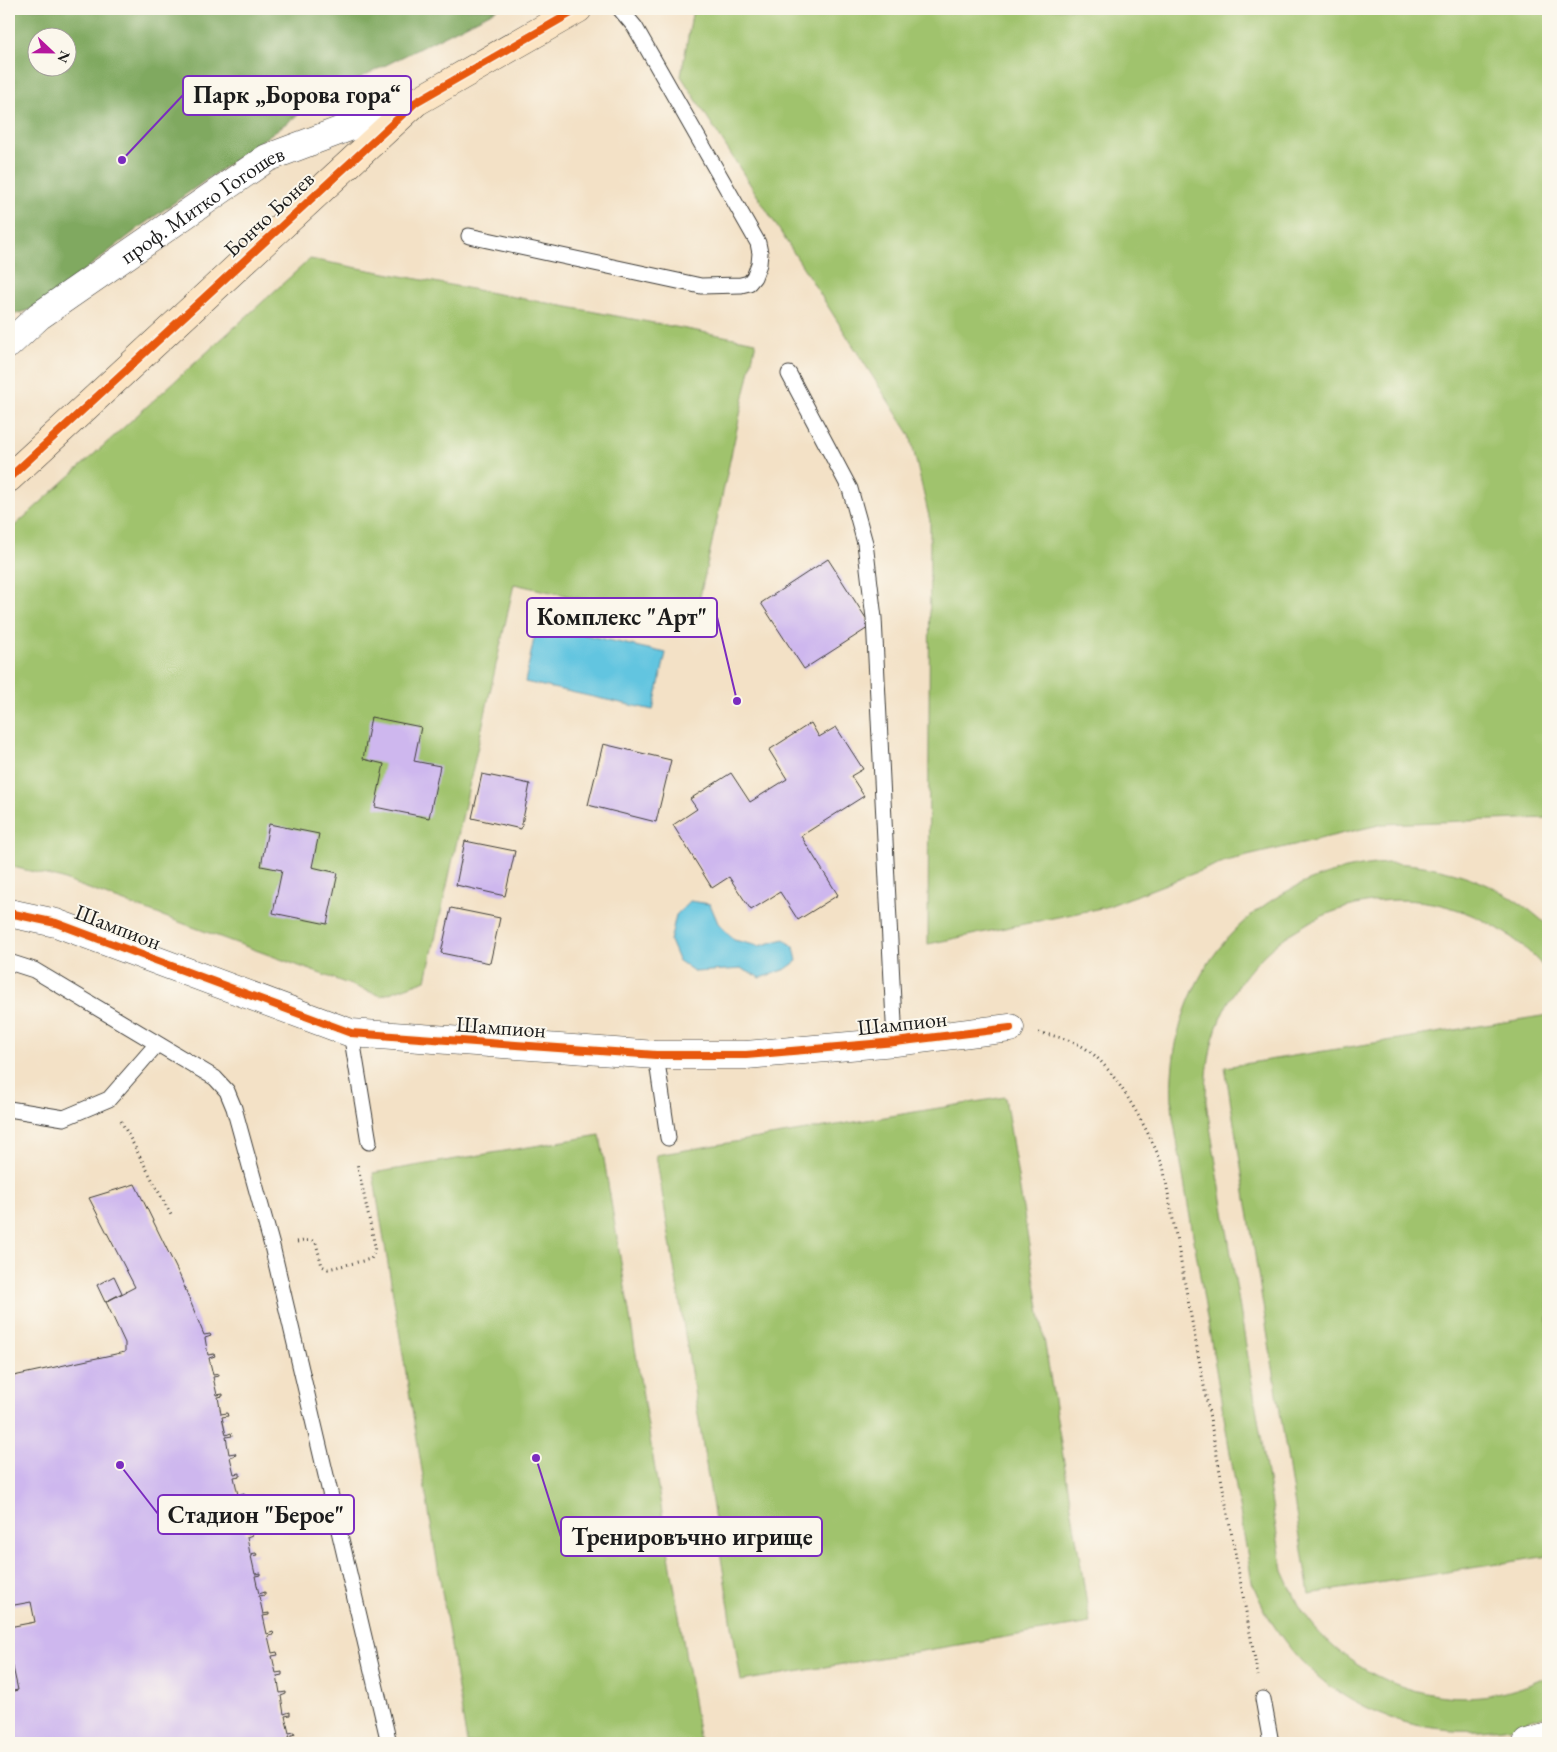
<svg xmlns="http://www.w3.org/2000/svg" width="1557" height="1752" viewBox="0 0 1557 1752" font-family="'EB Garamond',serif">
	<rect width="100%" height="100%" fill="#fbf7ec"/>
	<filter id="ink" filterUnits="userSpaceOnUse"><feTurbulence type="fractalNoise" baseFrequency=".02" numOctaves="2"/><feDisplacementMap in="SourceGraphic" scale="10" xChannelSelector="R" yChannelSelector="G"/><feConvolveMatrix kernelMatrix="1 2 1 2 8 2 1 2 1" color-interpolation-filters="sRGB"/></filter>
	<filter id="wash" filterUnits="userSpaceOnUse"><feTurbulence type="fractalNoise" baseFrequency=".0096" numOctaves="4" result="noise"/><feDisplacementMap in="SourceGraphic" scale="20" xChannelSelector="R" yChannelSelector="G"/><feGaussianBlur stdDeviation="1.12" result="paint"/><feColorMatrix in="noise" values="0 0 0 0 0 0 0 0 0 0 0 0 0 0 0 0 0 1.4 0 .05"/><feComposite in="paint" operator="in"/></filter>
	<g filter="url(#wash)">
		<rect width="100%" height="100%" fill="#f3e1c6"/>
		<path fill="#a0c36d" stroke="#5e7044" d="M693,9H1548V818L1383,824L1226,861L1106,907L928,944L930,521L910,435L681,76Z
			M310,259L756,342L694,624L514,584L426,980L381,996L59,878L9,866V531Z
			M1387,863C1448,864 1504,884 1548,926V973C1524,941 1487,918 1449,907C1357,881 1259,930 1221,1017C1209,1044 1206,1073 1206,1102L1283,1571C1292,1590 1300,1611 1314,1627C1372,1694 1468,1718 1548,1676V1714C1531,1721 1512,1728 1493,1729C1385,1740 1291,1683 1252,1582L1173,1117C1172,1103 1171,1089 1172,1075C1180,955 1269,871 1387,863Z
			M1548,1015V1556L1309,1594L1225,1067Z
			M1005,1097L1090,1623L741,1681L656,1155Z
			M600,1135L700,1743H467L373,1173Z"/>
		<path fill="#80a960" stroke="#4e623e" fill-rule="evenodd" d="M9,9H498L326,95L144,224L36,308L9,316ZM38,38H68V68H38Z"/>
		<path fill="#62c5e0" stroke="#3f707e" d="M537,624L666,653L653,710L525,682Z
			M690,901L710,904L718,923L734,940L759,946L784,939L794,947L797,961L786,969L761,978L742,969L695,972L678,960L670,941L676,915Z"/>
		<g id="blocks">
			<path fill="#ceb7ee" d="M828,559L871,626L804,669L761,603Z
				M371,717L421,727L414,761L440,766L429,818L375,807L384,764L363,759Z
				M811,723L819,737L836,727L863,769L851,776L864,796L801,836L838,895L798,920L780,892L751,910L729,877L712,888L673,825L697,809L690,799L731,773L750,802L787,779L769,750Z
				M603,744L671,760L656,822L588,805Z
				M482,774L530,784L521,829L472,818Z
				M269,824L319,834L312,867L338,873L327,924L273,913L282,870L261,866Z
				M465,841L515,851L505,896L456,885Z
				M451,908L500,918L490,963L441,953Z
				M135,1184L180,1276L204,1335L210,1334L211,1336L205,1338L208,1355L214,1354L215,1356L209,1358L213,1375L219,1374V1376L213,1377L217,1395L223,1394V1396L218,1397L221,1414L227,1413L228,1416L222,1417L226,1435L231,1433L232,1436L226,1437L229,1454L235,1453L236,1455L230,1457L234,1474L240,1473V1476L234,1477L238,1495L244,1493L245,1496L239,1497L242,1514L248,1513V1516L243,1517L246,1534L252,1533V1535L247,1537L250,1554L256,1553L257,1555L251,1556L255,1574L261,1573V1575L255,1576L259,1594L265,1592V1595L259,1596L263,1614L269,1613V1615L263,1616L267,1634L273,1632L274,1635L268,1636L272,1653L277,1652L278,1655L272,1656L276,1673L282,1672V1675L277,1676L280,1693L286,1692V1694L281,1696L284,1714L290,1712V1715L285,1716L289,1733L294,1732L295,1734L289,1736L291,1743H13L9,1722V1692L18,1690L9,1649V1627L35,1622L31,1602L9,1606V1377L125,1352V1343L106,1302L135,1287L89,1198Z
				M114,1276L122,1293L105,1302L97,1285Z"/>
		</g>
	</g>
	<g filter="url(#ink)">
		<use href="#blocks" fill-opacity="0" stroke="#3c3a36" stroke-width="1"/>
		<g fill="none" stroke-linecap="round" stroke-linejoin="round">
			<g stroke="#3c3a36" stroke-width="17">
				<path id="lane" d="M469,236L701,286L741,285L749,283L754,277L759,264L760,253L758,243L635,27L620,9
					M789,374L850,489L865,543L874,618L895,1042
					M9,962L34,970L215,1078L227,1091L234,1108L272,1246L389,1743
					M351,1033L369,1142
					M656,1055L668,1138
					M9,1109L64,1118L109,1099L157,1044
					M1263,1699L1271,1743"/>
			</g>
			<g stroke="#3c3a36" stroke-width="29">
				<g id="street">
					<path id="s1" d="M9,344L39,316L267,158L416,102"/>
					<path d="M9,913L56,923L351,1033L656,1055H746L895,1042L1010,1028"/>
					<path d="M1527,1743L1548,1737"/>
				</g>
			</g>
			<g stroke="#3c3a36" stroke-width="29">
				<path id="secondary" d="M9,478L416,102L578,9"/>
			</g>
			<path stroke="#3c3a36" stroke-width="3" stroke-dasharray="1 4" stroke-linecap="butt" d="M1039,1033C1056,1036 1075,1040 1089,1051C1117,1071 1150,1134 1163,1166L1258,1676
				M121,1121L171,1215
				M297,1242L311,1240L316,1243L322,1266L328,1269L371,1259L374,1253L375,1246L357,1163"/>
			<use href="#lane" stroke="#fff" stroke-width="15"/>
			<use href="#street" stroke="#fff" stroke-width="28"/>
			<use href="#secondary" stroke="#fce5c4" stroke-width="28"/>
			<g stroke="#fbf7ec" stroke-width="11">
				<path id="cycleway" d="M9,478L416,102L578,9
					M9,913L56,923L351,1033L656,1055H746L895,1042L1010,1028"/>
			</g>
			<use href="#cycleway" stroke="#e8590c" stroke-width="8"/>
		</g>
	</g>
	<g text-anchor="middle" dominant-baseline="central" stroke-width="4" stroke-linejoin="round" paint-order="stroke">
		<g font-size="22" fill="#1c1c1c" stroke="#fbf7ec">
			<text stroke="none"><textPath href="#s1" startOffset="239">проф. Митко Гогошев</textPath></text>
			<text transform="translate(269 214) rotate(-43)">Бончо Бонев</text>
			<text transform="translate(118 927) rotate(21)">Шампион</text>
			<text transform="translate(902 1023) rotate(-6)">Шампион</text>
			<text transform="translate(501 1027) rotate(4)">Шампион</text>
		</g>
	</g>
	<path fill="none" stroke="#7b2cbf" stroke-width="2" d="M122 160L183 95M737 701L717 617M120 1465L158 1514M536 1458L561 1537"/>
	<g fill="#7b2cbf" stroke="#fbf7ec" stroke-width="2">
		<circle cx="122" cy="160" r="5"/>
		<circle cx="737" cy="701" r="5"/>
		<circle cx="120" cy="1465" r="5"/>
		<circle cx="536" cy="1458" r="5"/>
	</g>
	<g fill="#fbf7ec" stroke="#7b2cbf" stroke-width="2">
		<rect x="183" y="76" width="228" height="39" rx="5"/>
		<rect x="527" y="598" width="190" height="39" rx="5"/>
		<rect x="158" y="1495" width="196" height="39" rx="5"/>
		<rect x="561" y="1517" width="261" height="39" rx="5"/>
	</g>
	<g font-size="24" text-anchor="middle" font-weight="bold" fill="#1c1c1c">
		<text x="297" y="103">Парк „Борова гора“</text>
		<text x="622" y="625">Комплекс "Арт"</text>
		<text x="256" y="1523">Стадион "Берое"</text>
		<text x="692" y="1545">Тренировъчно игрище</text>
	</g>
	<rect width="1557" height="1752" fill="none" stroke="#fbf7ec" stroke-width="30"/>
	<g transform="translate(52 52) rotate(112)"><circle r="24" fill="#fbf7ec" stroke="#a29f99"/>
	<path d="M0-4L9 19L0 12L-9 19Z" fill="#b5179e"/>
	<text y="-8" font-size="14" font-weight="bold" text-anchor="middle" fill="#1c1c1c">N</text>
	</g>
</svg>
